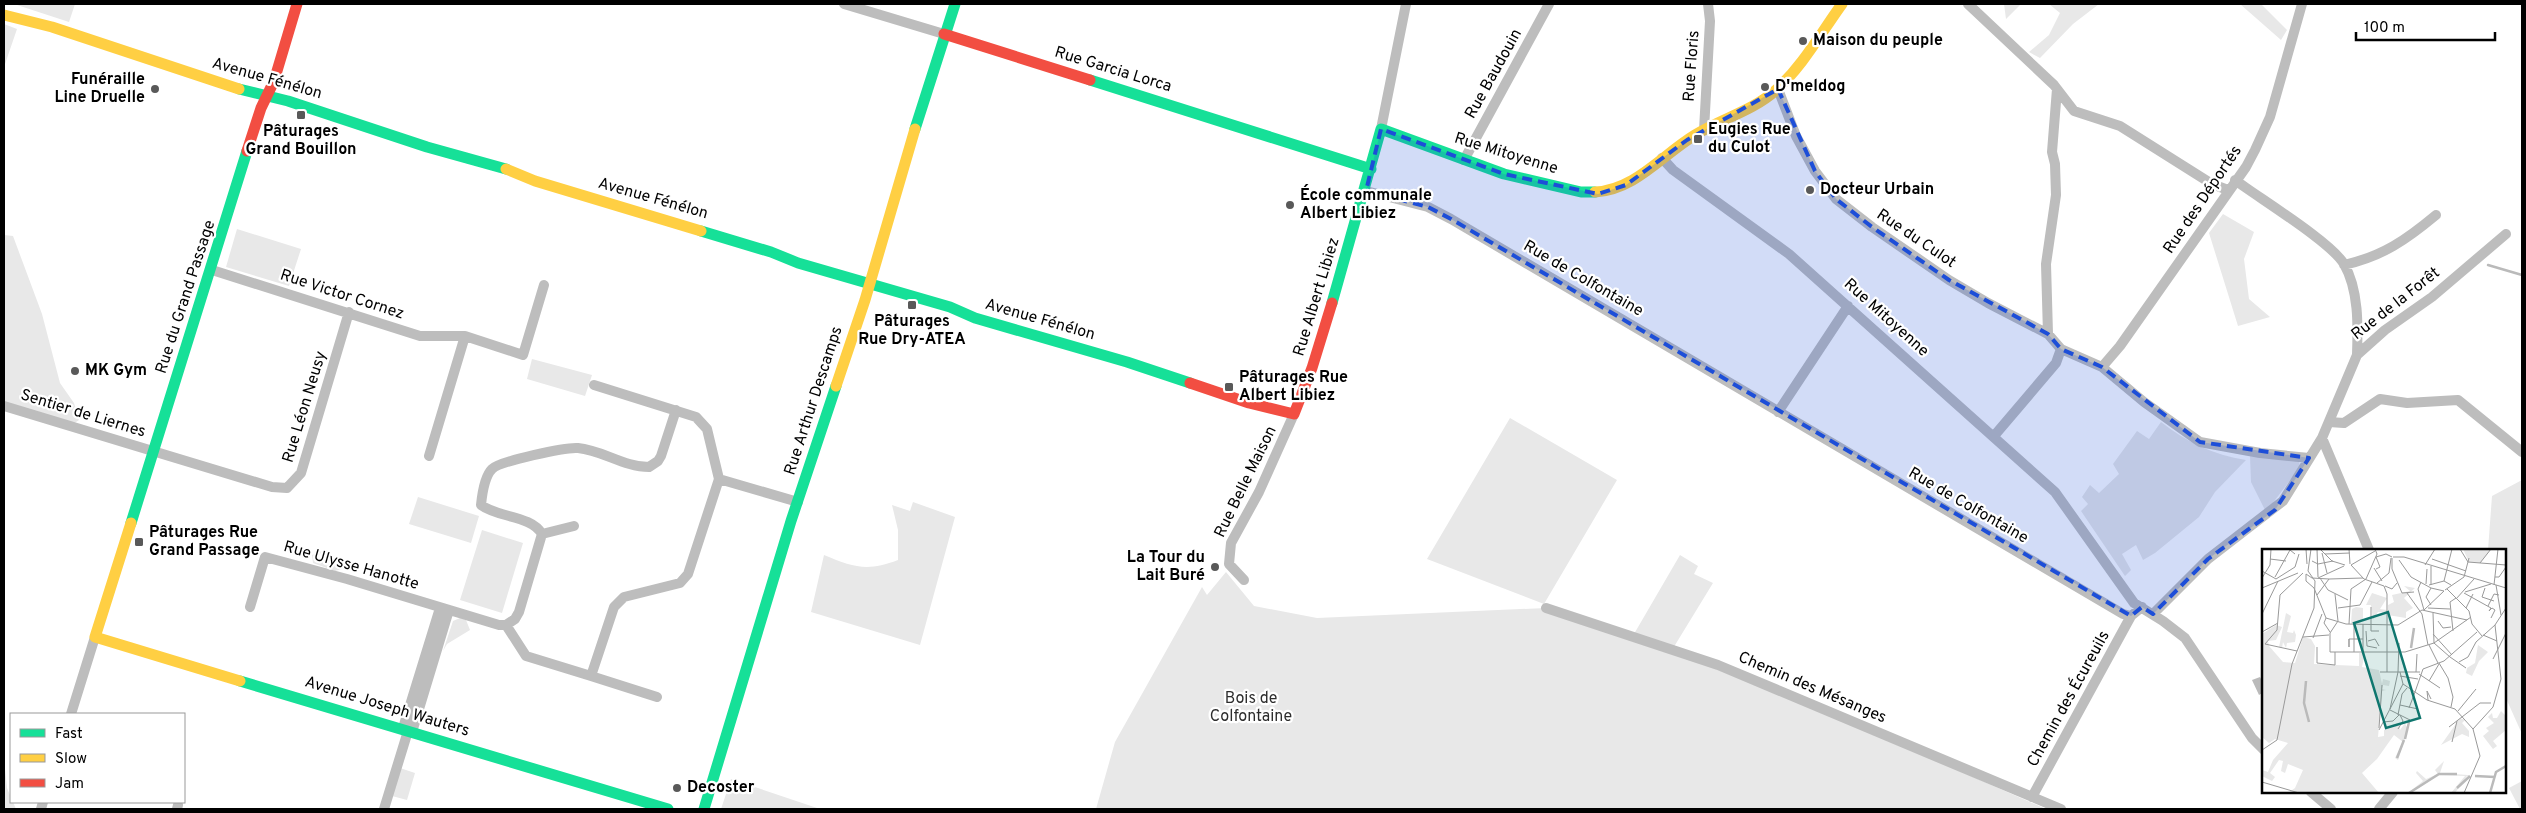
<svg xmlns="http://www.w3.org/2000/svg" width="2526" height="813" viewBox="0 0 2526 813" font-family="Overpass,sans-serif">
	<rect width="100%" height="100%" fill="#fff"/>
	<path fill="#e8e8e8" d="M14,4H75L69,22Z
		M2004,4H2021L2006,19Z
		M2049,4H2099L2073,24L2040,58L2029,52L2049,35L2060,13Z
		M2240,4H2261L2287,30L2281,40Z
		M4,24L17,29L4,67Z
		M2223,214L2254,232L2244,259L2249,299L2270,317L2238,326L2209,233Z
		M237,229L301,249L289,286L226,267Z
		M4,235L13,236L42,314L60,383L74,403L79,420L70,426L4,406Z
		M532,359L592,375L585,396L527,379Z
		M1510,418L1617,480L1544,604L1427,559Z
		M2161,422C2187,442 2213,455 2246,460L2215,492L2199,517L2155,553L2143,560L2136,545L2122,554L2131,570L2125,576L2081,511L2088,504L2082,497L2090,485L2099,493L2119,474L2113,464L2137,431L2149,439Z
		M2250,456L2299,461L2300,467L2266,512L2251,482Z
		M2522,480V734L2505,696V550H2488L2492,496Z
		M418,497L479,516L471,543L409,524Z
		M913,502L955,517L920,645L811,612L824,555C853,567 867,572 898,560V530L892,505L910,511Z
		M482,530L523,543L502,613L460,600Z
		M321,551L322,552L315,559L334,565L342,560L344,562L342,569L335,571L313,563L312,555Z
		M1680,555L1698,566L1694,574L1713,583L1672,650L1634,634Z
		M1226,572L1254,606L1317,618L1546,608L1716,668L1850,723L2046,809H1096L1115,742L1202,587L1207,595Z
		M460,618L466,620L470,630L447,644L443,651L453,621Z
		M4,759L7,788L16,809H4Z
		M400,768L415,773L407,800L392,796Z
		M731,779L820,809H721Z
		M2522,781V809H2520L2509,788Z"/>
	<path fill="#bababa" d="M2260,677L2263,683L2264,692L2259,695L2252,680Z"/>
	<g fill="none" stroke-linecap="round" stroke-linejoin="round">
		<path stroke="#bababa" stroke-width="2.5" d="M2488,265L2522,275"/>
		<path stroke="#bdbdbd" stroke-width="10" d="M844,4L944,34
			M1968,4L2054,85L2074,111L2120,126L2212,184L2228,190
			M1778,89L1796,136L1815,171L1836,199L1872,227L1949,280L1988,303L2048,334L2061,349L2102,367L2144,402L2200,442L2260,453L2309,458
			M1381,129L1406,4
			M1704,130L1710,21L1708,4
			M1662,158L1673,170L1789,254L2055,492L2134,603L2163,621L2185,638L2252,738L2264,750
			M1464,160L1549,4
			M2235,180C2259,198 2331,242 2344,264C2359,290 2358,326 2357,355
			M1366,191L1428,207L1451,219L2123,614L2131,616L2142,607
			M2344,265C2383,256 2406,240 2436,215
			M212,270L420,336H465L523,355L544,285
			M2048,334L2046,264L2056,195L2055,164L2052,152L2057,89
			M2102,367L2120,346L2246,167L2255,150L2270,117L2302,4
			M594,385L696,417L707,429L719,479L798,502
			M4,406L272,487L287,488L301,473L349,312
			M1778,412L1848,306
			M2329,422L2344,423L2380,399L2407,403L2458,400L2522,452
			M1994,436L2056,363L2061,349
			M2322,438L2369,550
			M429,456L465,336
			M542,534L574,526
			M1244,580L1229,564L1231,543L1259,492L1294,414
			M250,607L265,557L347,579L499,625H506
			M1546,608L1718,665L2061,809
			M2153,614L2208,559L2283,501L2322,438L2357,355L2385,330L2432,297L2506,234
			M506,625L515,619L519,612L542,534C531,515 498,518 481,505C482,495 484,477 492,469C500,461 566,447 578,448C602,450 624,467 649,467L658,461L661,456L676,410
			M506,625L526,656L591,676L614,607L624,597L680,583L688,574L719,479
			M591,676L657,697
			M71,714L95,637
			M403,728L440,608
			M412,732L449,610
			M2311,792L2331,809
			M2032,797L2131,616
			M41,809L43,802
			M177,809L178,805
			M384,809L408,731
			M2379,809L2393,792"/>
		<path stroke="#16e098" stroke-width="11" d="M1090,80L1371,169
			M239,89L288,101L427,147L506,169
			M915,129L955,4
			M701,231L771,252L798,263L950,307L975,318L1127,362L1190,383
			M1332,303L1381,129L1504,174L1581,192H1595
			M131,523L247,151
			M240,681L668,809
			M704,809L791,521L836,386"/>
		<path stroke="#ffcf43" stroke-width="11" d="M4,15L52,27L239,89
			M506,169L535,181L701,231
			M1595,192C1635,190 1662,155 1695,135C1721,119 1752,111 1775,91C1802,67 1821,33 1842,4
			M836,386L865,300L915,129
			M131,523L95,637L240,681"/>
		<path stroke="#f24e42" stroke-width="11" d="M944,34L1090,80
			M247,151L261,108L274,81L297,4
			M1190,383L1249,403L1294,414L1312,368L1332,303"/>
	</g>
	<path fill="#1d4ed8" fill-opacity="0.2" stroke="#1d4ed8" stroke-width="4" stroke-dasharray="10 6" stroke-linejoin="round" d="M1778,89L1815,171L1836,199L1872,227L1949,280L2048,334L2061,349L2102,367L2200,442L2309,458L2275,510L2208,559L2153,614L2142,607L2131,616L1451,219L1428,207L1366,191L1381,129L1504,174L1598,194L1626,185L1687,140Z"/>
	<g fill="#595959" stroke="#fff" stroke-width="2">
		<circle cx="1803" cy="41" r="5"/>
		<circle cx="1765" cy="87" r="5"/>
		<circle cx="155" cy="89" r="5"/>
		<rect x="296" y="110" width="10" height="10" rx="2.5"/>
		<rect x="1693" y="134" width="10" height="10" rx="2.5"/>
		<circle cx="1810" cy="190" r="5"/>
		<circle cx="1290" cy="205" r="5"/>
		<rect x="907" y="300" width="10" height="10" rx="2.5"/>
		<circle cx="75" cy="371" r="5"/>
		<rect x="1224" y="382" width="10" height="10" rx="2.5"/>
		<rect x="134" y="537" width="10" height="10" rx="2.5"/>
		<circle cx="1215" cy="567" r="5"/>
		<circle cx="677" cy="788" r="5"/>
	</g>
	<g text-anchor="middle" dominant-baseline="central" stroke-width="4.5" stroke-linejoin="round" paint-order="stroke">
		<g font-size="16" font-weight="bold" fill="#000" stroke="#fff" text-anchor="start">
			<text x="1813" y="41">Maison du peuple</text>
			<text x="145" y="80" text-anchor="end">Funéraille<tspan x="145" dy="18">Line Druelle</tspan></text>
			<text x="1775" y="87">D'meldog</text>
			<text x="1708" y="130">Eugies Rue<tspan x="1708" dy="18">du Culot</tspan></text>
			<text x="301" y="132" text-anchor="middle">Pâturages<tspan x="301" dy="18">Grand Bouillon</tspan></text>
			<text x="1820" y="190">Docteur Urbain</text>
			<text x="1300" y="196">École communale<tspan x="1300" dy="18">Albert Libiez</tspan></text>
			<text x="912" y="322" text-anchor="middle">Pâturages<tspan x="912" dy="18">Rue Dry-ATEA</tspan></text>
			<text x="85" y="371">MK Gym</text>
			<text x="1239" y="378">Pâturages Rue<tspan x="1239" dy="18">Albert Libiez</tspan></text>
			<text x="149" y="533">Pâturages Rue<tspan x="149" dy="18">Grand Passage</tspan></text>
			<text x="1205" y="558" text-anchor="end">La Tour du<tspan x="1205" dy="18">Lait Buré</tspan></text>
			<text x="687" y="788">Decoster</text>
		</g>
		<g font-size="16" fill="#000" stroke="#fff">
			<text transform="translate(1692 66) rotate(-86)">Rue Floris</text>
			<text transform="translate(1113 70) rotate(17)">Rue Garcia Lorca</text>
			<text transform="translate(1494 74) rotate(-61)">Rue Baudouin</text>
			<text transform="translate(267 79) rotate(16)">Avenue Fénélon</text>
			<text transform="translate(1506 154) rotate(17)">Rue Mitoyenne</text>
			<text transform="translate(653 199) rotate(16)">Avenue Fénélon</text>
			<text transform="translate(2203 200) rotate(-56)">Rue des Déportés</text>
			<text transform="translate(1916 239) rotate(34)">Rue du Culot</text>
			<text transform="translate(1583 279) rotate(30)">Rue de Colfontaine</text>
			<text transform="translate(342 295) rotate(18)">Rue Victor Cornez</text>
			<text transform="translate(186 297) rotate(-72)">Rue du Grand Passage</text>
			<text transform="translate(1317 297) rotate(-73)">Rue Albert Libiez</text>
			<text transform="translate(2396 304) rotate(-38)">Rue de la Forêt</text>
			<text transform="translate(1886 318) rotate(42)">Rue Mitoyenne</text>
			<text transform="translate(1040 320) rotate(16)">Avenue Fénélon</text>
			<text transform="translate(814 401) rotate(-72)">Rue Arthur Descamps</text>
			<text transform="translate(305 407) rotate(-73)">Rue Léon Neusy</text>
			<text transform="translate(83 414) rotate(17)">Sentier de Liernes</text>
			<text transform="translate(1246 482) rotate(-64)">Rue Belle Maison</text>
			<text transform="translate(1968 506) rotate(30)">Rue de Colfontaine</text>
			<text transform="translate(351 566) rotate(16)">Rue Ulysse Hanotte</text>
			<text transform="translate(1812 688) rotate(23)">Chemin des Mésanges</text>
			<text transform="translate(2069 699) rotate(-61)">Chemin des Écureuils</text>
			<text transform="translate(387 707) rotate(17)">Avenue Joseph Wauters</text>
		</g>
		<g font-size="16" fill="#2d2d2d" stroke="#fff">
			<text x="1251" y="699">Bois de<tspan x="1251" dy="18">Colfontaine</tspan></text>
		</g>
	</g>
	<g transform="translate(2262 549)">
		<rect width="244" height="244" fill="#fff"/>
		<path d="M201,0H229L218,14L207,13ZM142,37L153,39L142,49L151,59L144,63V69L126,66V56L132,53L130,46L148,42ZM110,44L125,49L118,60L125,61V64L116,63L111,71L109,56H104ZM94,58L101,59V71L89,75L90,60ZM24,64L29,67L25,83L31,84L32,81L34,86L33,93L25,94L24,99L21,93L20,99L17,98ZM14,76L20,78L14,91L6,92L7,97L21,113L33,114L41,88L49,90L53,97L52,115L97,117V104H103L100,118L117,121L120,135L121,130L128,132L127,137L121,136L120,140L124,141L120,142L116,188L122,187V181L132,175L137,174L138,181L143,174L146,181L136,211L133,209L141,193L132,186L115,210L100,224L117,244H26L33,239L41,221L26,215L23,224L19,222L21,212L17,211L8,224L13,228L10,232L0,227V221L6,223L11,211L26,194L13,190L7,194L0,188V85ZM216,96L226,103L217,112L210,127L204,124L205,119L213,114ZM239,162L244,167V181L231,192L235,197L231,200L221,187L227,182L224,179L232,174L226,168L230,164L231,169H235ZM198,169L203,171L200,174L207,182V188L200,185L179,196ZM182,212L178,224L206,226L210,228L205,227L193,244H189L203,227L176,226L157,239L146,244L161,232L154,224L155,222L164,230L176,225L173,221Z" fill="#e8e8e8"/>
		<path fill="none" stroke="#bababa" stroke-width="2.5" d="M149,99L152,79M44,132L42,154L47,173M143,190L147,173M135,209L142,191M213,227L233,228M195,239L208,227M147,244L177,225H195M228,244L234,223L244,217"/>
		<path fill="none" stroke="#999" stroke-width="1" d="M44,0L45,15M55,0L56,28M58,0L70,12L83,16M87,0L88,15M198,0L206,13M60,4L65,24M63,5L88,4M131,8H142L244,39M130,9V20L140,44L152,43M8,10L24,12M170,10L204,22M137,11L149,28L169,39L182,42M50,12L56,15L71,12M206,13L244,16M218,14L229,0M89,16L102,30L122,37L125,45V123M89,16L113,2M163,16L173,0M112,19L120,32M114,20L118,18L114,8L124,5L130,8M0,22L14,30M46,22L49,0M44,25V32L52,39L64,69M44,25L50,29L67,30M13,28L28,1L33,5M233,28H237L244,18M0,29L8,16L9,0M56,29L82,17M58,29L66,41L86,51M14,30L33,18L37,5M182,32L190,0M159,33L156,40L162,61M115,34L127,24L129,9M164,35L165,20M167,36L182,32L189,36M169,36V17M232,36L236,0M234,36L239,66M123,37L130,40L135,34M0,39L36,24M169,39L164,48L169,56M223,39L220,48L232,52M185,40L207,62L210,75L220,87M183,41L202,28L207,9M203,43L229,35M145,44L160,65L166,96M202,44L229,59L227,62L230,59L233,61L229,69M73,45L76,72L68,84V103H143L172,94L209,68M55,46L67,30L101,29M194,50L212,30M226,57L232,45L237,46M109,58V82H117M76,59L98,56L110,33M166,59L188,60M204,59L211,45M162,61L182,42M171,64L172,94M0,65L16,32M64,69L84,75L136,76L160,61L205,71M64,69L62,74L68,83M176,72L181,79L189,78M87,75L89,40L104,30L115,5L113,0M92,75V103M101,75V103M104,82L105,97L115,99M191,82L188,53L194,49M0,83L16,74M171,85L190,106M221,86L235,92M41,88L67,86M51,89L60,65M87,90V98V90H101M106,92L113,90L117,97M172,94L188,108M167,96L176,114M55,98V114L73,116V103M35,102L3,95L15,81L18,46L41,24M188,108L204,119M231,110L244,84M197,113L206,108L214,93L233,76M177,114L186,129L191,148L189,158M118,123H158M136,123L137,94M154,123L155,105M157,125L178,139M138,127L156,130M167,132L177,115M141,135L165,151L193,160L211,180M153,143L161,120L182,112L215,83M166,151L165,142L169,150M138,156L156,160M147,159L153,143M128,160L136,123M128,161L148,171M196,162L214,140M136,166L140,145L145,139M121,173L131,172L137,166M187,178L218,154H229M117,179L120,136M136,180L141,172L138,166M117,181L141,135L138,123M190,193L195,172M0,201L15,191L30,115L52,59L53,32L46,22M0,233L37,244M202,244L218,207L211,180L231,158L239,130L233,76L244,59"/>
		<path fill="#0f766e" fill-opacity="0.15" stroke="#0f766e" stroke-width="2.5" d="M126,63L158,169L124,179L92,74Z"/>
		<rect width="244" height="244" fill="none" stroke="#000" stroke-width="2.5"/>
	</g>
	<rect width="2526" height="813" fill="none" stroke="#000000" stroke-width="10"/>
	<rect x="10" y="713" width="175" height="90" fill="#ffffff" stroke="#999999"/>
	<rect x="20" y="729" width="25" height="8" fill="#16e098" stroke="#999999"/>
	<text x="55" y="738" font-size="15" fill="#000000">Fast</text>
	<rect x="20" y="754" width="25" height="8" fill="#ffcf43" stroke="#999999"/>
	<text x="55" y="763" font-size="15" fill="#000000">Slow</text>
	<rect x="20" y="779" width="25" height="8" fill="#f24e42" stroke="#999999"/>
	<text x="55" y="788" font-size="15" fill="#000000">Jam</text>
	<path d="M2356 32v8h139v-8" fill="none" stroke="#000000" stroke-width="2.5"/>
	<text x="2364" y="32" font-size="15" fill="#000000" stroke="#ffffff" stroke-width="4" paint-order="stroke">100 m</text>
</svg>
